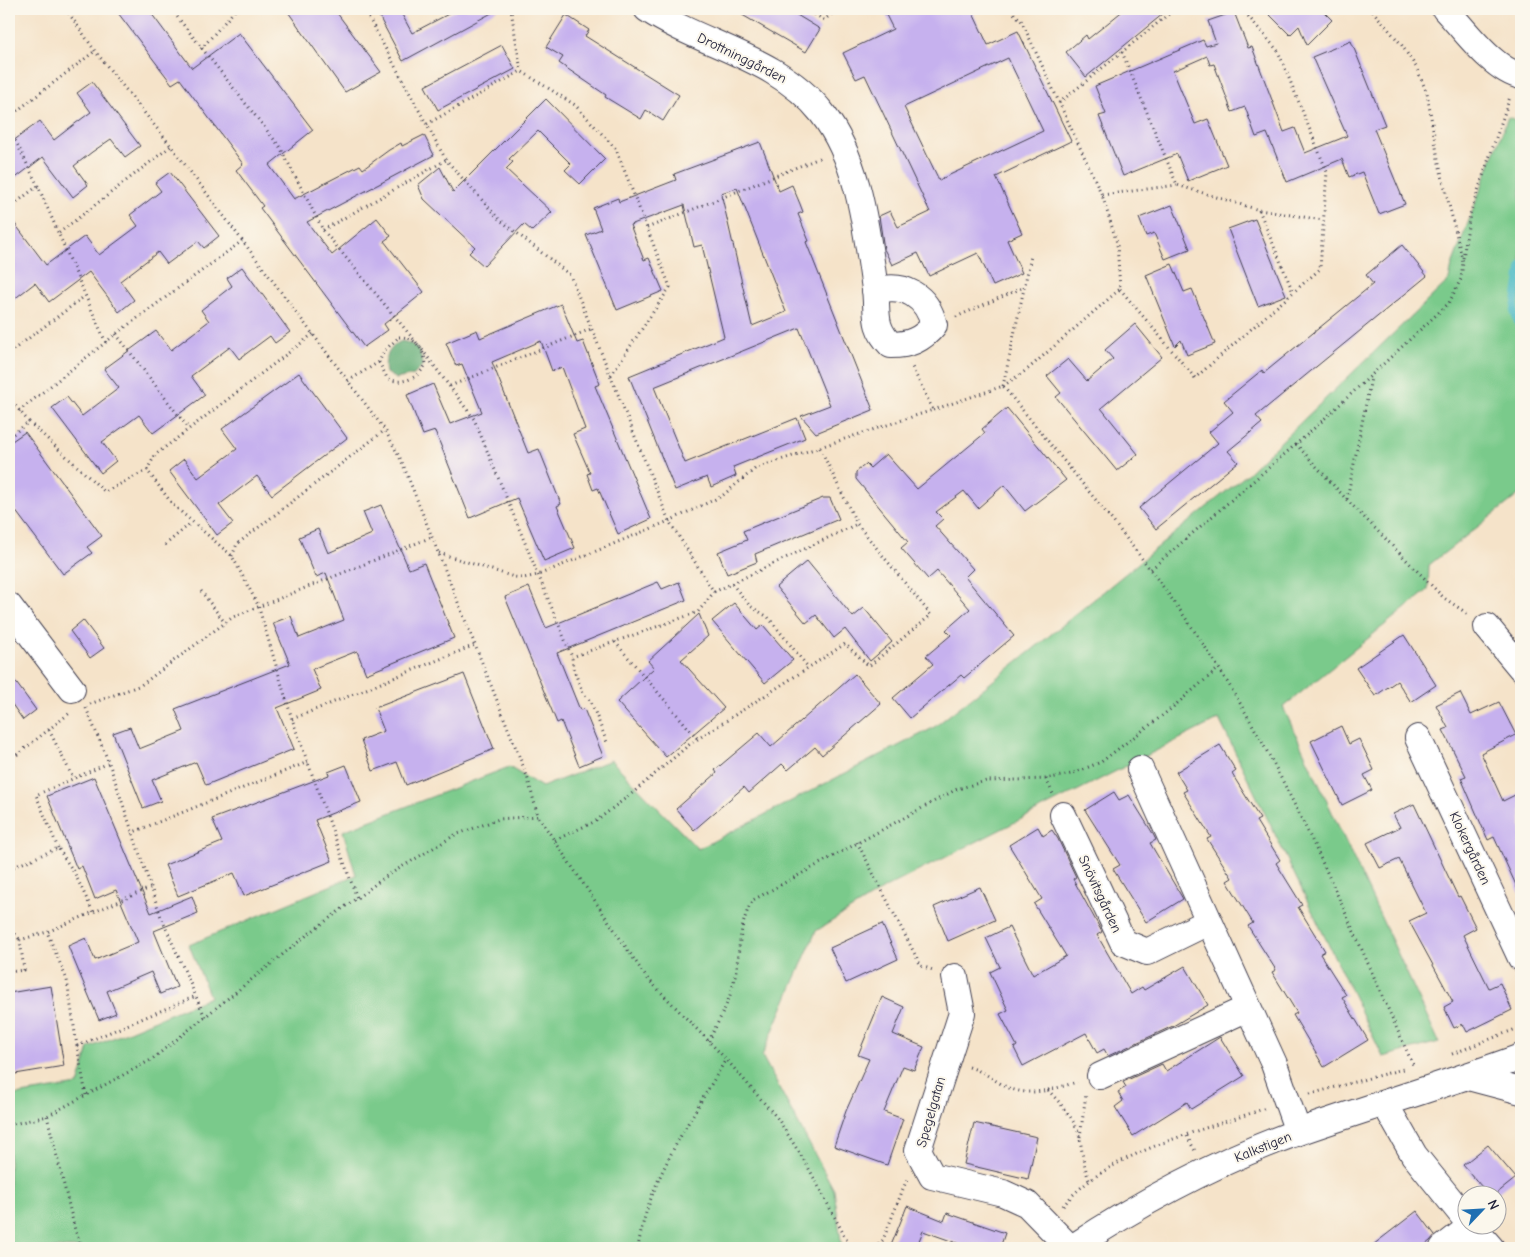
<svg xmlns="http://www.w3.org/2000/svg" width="1530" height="1257" viewBox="0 0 1530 1257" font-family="'Comic Neue',sans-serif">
	<rect width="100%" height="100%" fill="#fbf7ec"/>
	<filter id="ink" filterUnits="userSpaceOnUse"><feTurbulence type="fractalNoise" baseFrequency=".02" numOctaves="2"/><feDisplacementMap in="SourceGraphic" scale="10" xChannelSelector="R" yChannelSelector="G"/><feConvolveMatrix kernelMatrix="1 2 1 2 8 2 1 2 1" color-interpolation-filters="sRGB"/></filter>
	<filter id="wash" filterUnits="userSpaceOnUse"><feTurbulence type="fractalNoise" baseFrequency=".0096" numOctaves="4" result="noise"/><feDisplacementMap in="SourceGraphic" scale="20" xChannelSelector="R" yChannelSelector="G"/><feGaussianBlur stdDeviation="1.12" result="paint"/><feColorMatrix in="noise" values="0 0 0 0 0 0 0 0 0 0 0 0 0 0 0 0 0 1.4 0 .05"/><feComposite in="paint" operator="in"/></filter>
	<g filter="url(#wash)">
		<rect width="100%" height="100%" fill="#f5e3c9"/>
		<path fill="#7aca8b" stroke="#4e7663" d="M1508,117L1521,122V493L1429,565L1428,590L1283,707L1439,1042L1383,1057L1219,719L887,887L816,931L762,1056L834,1190L842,1248H9V1096L78,1085L89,1048L210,997L189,945L356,875L343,831L509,767L542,787L611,760L698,849L933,728L1032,650L1246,475L1449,280L1452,265Z"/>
		<path fill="#63ae77" stroke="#426859" d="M402,341C416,344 422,351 422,366L414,375L396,379L386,373C383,360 389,346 402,341Z"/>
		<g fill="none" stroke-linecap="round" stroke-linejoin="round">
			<path stroke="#4cbac4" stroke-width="7" d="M1521,265L1514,313L1521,331"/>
		</g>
		<g id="blocks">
			<path fill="#c6b1ee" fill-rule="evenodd" d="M115,9H148L192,68L239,33L313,130L269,165L294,199L360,165L363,169L389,150L401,143L402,146L424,135L434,155L307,222L332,255L377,218L391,236L384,241L424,292L384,324L388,330L364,347L260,208L263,206L236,170L243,164L180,79L172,84Z
				M286,9H334L381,72L345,92Z
				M375,9H399L412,33L458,9H499L403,61Z
				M732,9H787L820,29L806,52Z
				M883,9H971L988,45L1018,31L1071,141L996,177L1022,233L1007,240L1022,273L993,286L978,253L929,276L918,253L892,265L884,249L879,216L890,211L898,227L930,212L865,75L856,79L843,53L893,29ZM1008,58L1043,131L939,180L904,107Z
				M1125,9H1169L1086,77L1066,52L1086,35L1088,39Z
				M1264,9H1321L1332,20L1307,45L1299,26L1290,35Z
				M1234,12L1248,48L1252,47L1284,132L1295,128L1305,153L1347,136L1312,57L1351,41L1385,125L1374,129L1405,204L1379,214L1362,172L1349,177L1342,159L1287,182L1267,133L1256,137L1245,107L1232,112L1214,64L1210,65L1207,56L1173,71L1195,124L1208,119L1227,165L1188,181L1177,154L1123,176L1099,116L1106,114L1095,86L1203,40L1206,46L1216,43L1208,21Z
				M566,15L589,30L585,36L679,95L663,121L646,110L641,119L605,97L606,95L559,63L563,57L546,47Z
				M502,45L515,69L438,110L425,86Z
				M92,82L140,146L125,157L111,139L92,152L74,166L88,185L73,197L43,157L9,183V144L40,121L54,140L72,126L91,112L77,93Z
				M546,99L605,159L580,184L565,170L571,164L538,131L509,159L513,162L506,169L552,212L532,231L524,224L484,266L469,253L475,247L424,199L418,185L440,167L453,192Z
				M760,142L779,191L792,185L800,204L803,212L798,214L809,241L806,242L873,410L816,433L801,416L830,405L799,328L654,387L685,463L797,418L805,438L733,467L736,476L711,487L707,477L675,490L629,376L724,337L702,245L694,247L684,205L630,225L644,260L649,258L663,291L617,310L586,235L601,229L593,208L618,198L619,202L676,180L674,174ZM737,188L786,312L752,326L721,193Z
				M170,172L219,236L204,248L198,241L167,264L158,252L120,281L134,300L119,312L89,272L49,302L35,283L9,303V216L46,265L85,236L99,255L138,226L130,215L161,191L155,183Z
				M1172,205L1190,249L1165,259L1154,233L1146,236L1139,218Z
				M1255,219L1286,295L1258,306L1228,229Z
				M1402,245L1427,276L1256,416L1262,423L1228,451L1238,462L1156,529L1139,508L1218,443L1209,432L1233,412L1224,401L1262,370L1264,373L1373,284L1366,275Z
				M1172,264L1184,292L1192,289L1215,344L1187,355L1181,340L1175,346L1146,275Z
				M242,267L290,332L275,343L270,336L239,359L230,347L191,376L205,395L153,433L139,415L102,442L116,461L101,473L52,408L67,397L82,416L119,388L104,369L156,331L171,350L209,321L201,310L232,286L227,278Z
				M561,304L577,343L583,341L600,384L595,386L651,519L618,534L598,488L593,490L587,474L590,473L573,434L585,429L562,367L552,371L541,341L492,362L528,453L539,449L561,504L557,506L575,548L544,561L517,498L470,518L435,431L423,435L407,395L433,384L450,424L482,412L462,364L456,366L446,343L477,330L480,338Z
				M1135,324L1162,357L1101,408L1138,454L1117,471L1056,397L1061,393L1047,376L1068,359L1087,381L1113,359L1105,350Z
				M299,373L347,438L272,495L257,476L219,505L233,523L217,535L169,471L184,459L198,478L237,449L222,429Z
				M1007,408L1066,480L1025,511L1004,485L978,508L964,491L936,512L943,519L935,526L973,569L965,577L1014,636L964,678L961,675L910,718L893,698L933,664L926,656L951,635L946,630L970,609L937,571L928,579L901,548L908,542L856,479V472L866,464L870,468L886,454L917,489L985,433L982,429Z
				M25,432L102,536L87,547L92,553L63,574L9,502V443Z
				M823,498H830L839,519L755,554L757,562L727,574L718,552L747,540L743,531Z
				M381,505L409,569L424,563L454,638L366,674L357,651L312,669L321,690L277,708L294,749L206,785L196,762L152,780L161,801L143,808L113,733L130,727L139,749L184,731L175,709L290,664L273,623L291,616L299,638L344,620L326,573L316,577L299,537L318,529L328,553L372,534L363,512Z
				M807,561L853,617L864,608L892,642L870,661L845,629L834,638L816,615L806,623L776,587Z
				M658,582L662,589L679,582L686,600L557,653L580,710L584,709L603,756L579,766L561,721L557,723L505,597L529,587L546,628Z
				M734,603L757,630L763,625L793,660L765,683L712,621Z
				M699,614L708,636L681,660L724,708L666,757L617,702L654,668L648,661Z
				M83,620L104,648L90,658L70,631Z
				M1404,635L1436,685L1411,702L1397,681L1375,696L1356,668Z
				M9,673L36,710L23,720L9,700Z
				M464,674L494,749L406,785L397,762L373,771L361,740L384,731L375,708Z
				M855,674L881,704L822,755L815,747L788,770L782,764L749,793L744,787L694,830L676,809L717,773L715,770L759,733L771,747Z
				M1460,693L1471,715L1499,702L1516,735L1481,753L1503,801L1521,792V896L1494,837L1488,840L1461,778L1466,776L1443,730L1448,728L1436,705Z
				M1341,726L1349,744L1359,739L1374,770L1364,775L1372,790L1342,805L1311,741Z
				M1220,745L1236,771L1232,774L1260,819L1256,821L1280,860L1276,863L1302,905L1298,907L1325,951L1320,954L1346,995L1342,997L1368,1040L1324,1067L1293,1015L1297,1013L1272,972L1276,970L1248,926L1253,923L1227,881L1232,878L1207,839L1211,837L1183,792L1187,790L1176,772Z
				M346,765L361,802L315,820L332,861L244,896L234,873L178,896L165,865L222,842L212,819L329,775L328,772Z
				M94,777L151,913L192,896L198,913L154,931L177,987L160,994L151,972L107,991L116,1013L99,1020L68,946L86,938L95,960L138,942L116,890L95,899L82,866L77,869L47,796Z
				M1114,792L1119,800L1129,795L1152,832L1156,840L1150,843L1183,899L1146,922L1113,869L1120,865L1085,810Z
				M1414,804L1458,897L1460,896L1476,928L1463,935L1489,988L1500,983L1512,1010L1467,1032L1463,1024L1454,1028L1444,1007L1453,1002L1409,921L1426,913L1399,859L1380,868L1367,843L1400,827L1393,814Z
				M1038,827L1043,836L1052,830L1058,839L1076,877L1073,879L1102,932L1097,935L1131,994L1142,987L1144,990L1185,966L1208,1005L1173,1026L1108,1056L1104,1049L1097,1053L1086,1033L1023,1066L1014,1048L1017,1046L1000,1014L1008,1010L990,972L1000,967L986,938L1009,927L1033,975L1066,956L1034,904L1042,899L1009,845Z
				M980,887L995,920L948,941L934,907Z
				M882,924L898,959L846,983L830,948Z
				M51,986L64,1066L9,1075V993Z
				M882,997L904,1007L893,1034L924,1047L914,1070L903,1066L884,1112L903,1119L887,1165L834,1146L846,1111L869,1059L858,1055Z
				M1220,1037L1244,1076L1191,1109L1187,1102L1133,1136L1115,1107L1123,1101L1118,1092L1126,1087L1123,1082L1162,1064L1166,1071Z
				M974,1123L1037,1137L1028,1179L964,1164Z
				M1488,1145L1516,1178L1496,1194H1488L1463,1165Z
				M907,1206L944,1221L947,1213L1005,1233L1000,1248H971L923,1231L916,1248H890Z
				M1417,1211L1435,1235L1430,1241L1421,1248H1369Z"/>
		</g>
	</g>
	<g filter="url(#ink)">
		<use href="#blocks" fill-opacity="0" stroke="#423f50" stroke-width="1"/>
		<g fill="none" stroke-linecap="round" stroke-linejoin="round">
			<g stroke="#423f50" stroke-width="28">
				<path id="minor" d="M647,9C703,46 778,57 822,113C860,162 866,229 875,289C878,313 872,326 891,345C909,345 922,340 934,325C927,296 904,282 875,291
					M1445,9C1465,30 1493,70 1521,76
					M9,606L72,689
					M1487,627L1521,668
					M1418,738L1521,958
					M1140,769L1274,1064L1298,1132
					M1063,815L1123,942L1147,952L1208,922
					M955,977L962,1013L918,1150L932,1176L1003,1193L1027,1204L1070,1248
					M1100,1076L1248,1008
					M1468,1077L1521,1091
					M1385,1104L1414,1155L1468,1222
					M1470,1224L1491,1248
					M1072,1248C1143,1201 1218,1161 1298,1132C1372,1106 1448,1084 1521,1057
					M1443,1248L1471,1226"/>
			</g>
			<path stroke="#423f50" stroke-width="3" stroke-dasharray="1 4" stroke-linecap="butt" d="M66,9L95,51L171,146L385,430L402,462L475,645L527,776L538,816L646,977L726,1059L778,1119L807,1165L851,1248
				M171,9L280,147L323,230L420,347L474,419L572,657L573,668L583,693L591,702L608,745
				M364,9L446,160L499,219L570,275L669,521L714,592L698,612L572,657
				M513,9L511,10L521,71
				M806,9L824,20L838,9
				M201,49L236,9
				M1122,52L1177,185L1259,210L1323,220
				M1059,103L1175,9
				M9,108L12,115L9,128L38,186L106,343
				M9,117L95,51
				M427,124L521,71L575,105L616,149L670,287L611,375
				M1102,195L1177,185
				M9,208L38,186
				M1259,210L1293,292
				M647,228L822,157
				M323,230L446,160
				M59,233L171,146
				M1463,258L1470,214L1510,97
				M1120,289L1195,378L1320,269L1327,172L1278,51L1242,9
				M956,317L1024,287
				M116,334L189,429
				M399,337C415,336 424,350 426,364C419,378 401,386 387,378L379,362L384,351Z
				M9,353L85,296
				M348,381L379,362
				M450,386L591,329
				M1003,386L1028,369L1120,289L1117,243L1102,195L1021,20L1009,9
				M1003,386L1031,256
				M9,398L29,422L9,437
				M933,410L1003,386C1077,478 1155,567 1218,667C1297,792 1353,932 1414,1067
				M19,411L116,334L242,241
				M29,422L105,492L147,470L173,505L232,556L258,605L292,719L357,898
				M1296,444L1347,500L1444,598L1468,614
				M147,470L155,455L313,334
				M1347,499L1371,378
				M165,545L191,523
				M439,553L514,577L524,578L538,575L669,521L722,496L756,468L933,410L911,365
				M232,556L237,544L385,430
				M1151,569L1308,434L1449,303L1461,279L1463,262L1438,159L1427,93L1416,67L1401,44L1371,9
				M732,584L750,606L768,617L808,667
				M201,591L225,623
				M714,592L857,524
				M615,642L697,738
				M90,704L141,685L233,617L432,537
				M86,708L109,763L161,917L205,1017
				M292,719L475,645
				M49,730L73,778
				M9,761L71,712
				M1046,779L1053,794
				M131,833L308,762
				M555,840L596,821L635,791L690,744L845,644L869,666L931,615L857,524L819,446
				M857,842L921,966L933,970
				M58,848L36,795L109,763
				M9,869L58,848L75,874L93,912
				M9,926L20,940
				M9,972L24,970L20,940L47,932
				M709,1041C716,1025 726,1009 731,992C741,962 736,927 753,900L957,789L986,781L1046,779L1071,774L1101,762L1167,712L1219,668
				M77,1046L67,980L47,932L150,888
				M1452,1054L1521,1027
				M969,1067C982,1071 991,1078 1003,1085C1027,1099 1053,1089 1077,1082
				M1048,1090C1060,1103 1076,1120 1080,1138C1082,1153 1084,1166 1089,1180
				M1310,1094L1403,1069
				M86,1095L77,1046L196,996
				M47,1116L75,1230L82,1248
				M9,1125L47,1116L151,1060L307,935L385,877L455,835L499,819L538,816
				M1187,1136L1195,1151
				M1080,1137L1086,1094
				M1063,1206C1106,1152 1202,1131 1266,1108
				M638,1248C648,1179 692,1119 726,1059
				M875,1248L883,1240L907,1179"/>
			<use href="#minor" stroke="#fff" stroke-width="26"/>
		</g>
	</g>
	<g text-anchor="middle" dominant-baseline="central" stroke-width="4" stroke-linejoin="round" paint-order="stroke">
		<g font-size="14" fill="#22223b" stroke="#fbf7ec">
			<text transform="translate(742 58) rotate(26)">Drottninggården</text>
			<text transform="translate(1470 848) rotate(65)">Klokergården</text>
			<text transform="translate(1100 894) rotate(65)">Snövitsgården</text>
			<text transform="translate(931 1112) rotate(-74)">Spegelgatan</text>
			<text transform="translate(1263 1147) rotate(-22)">Kalkstigen</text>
		</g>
	</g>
	<rect width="1530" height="1257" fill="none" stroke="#fbf7ec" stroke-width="30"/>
	<g transform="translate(1482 1210) rotate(65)"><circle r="24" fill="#fbf7ec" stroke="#a4a2a5"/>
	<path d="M0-4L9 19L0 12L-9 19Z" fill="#1f6fb2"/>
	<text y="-8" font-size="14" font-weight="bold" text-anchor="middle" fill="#22223b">N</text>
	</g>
</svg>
